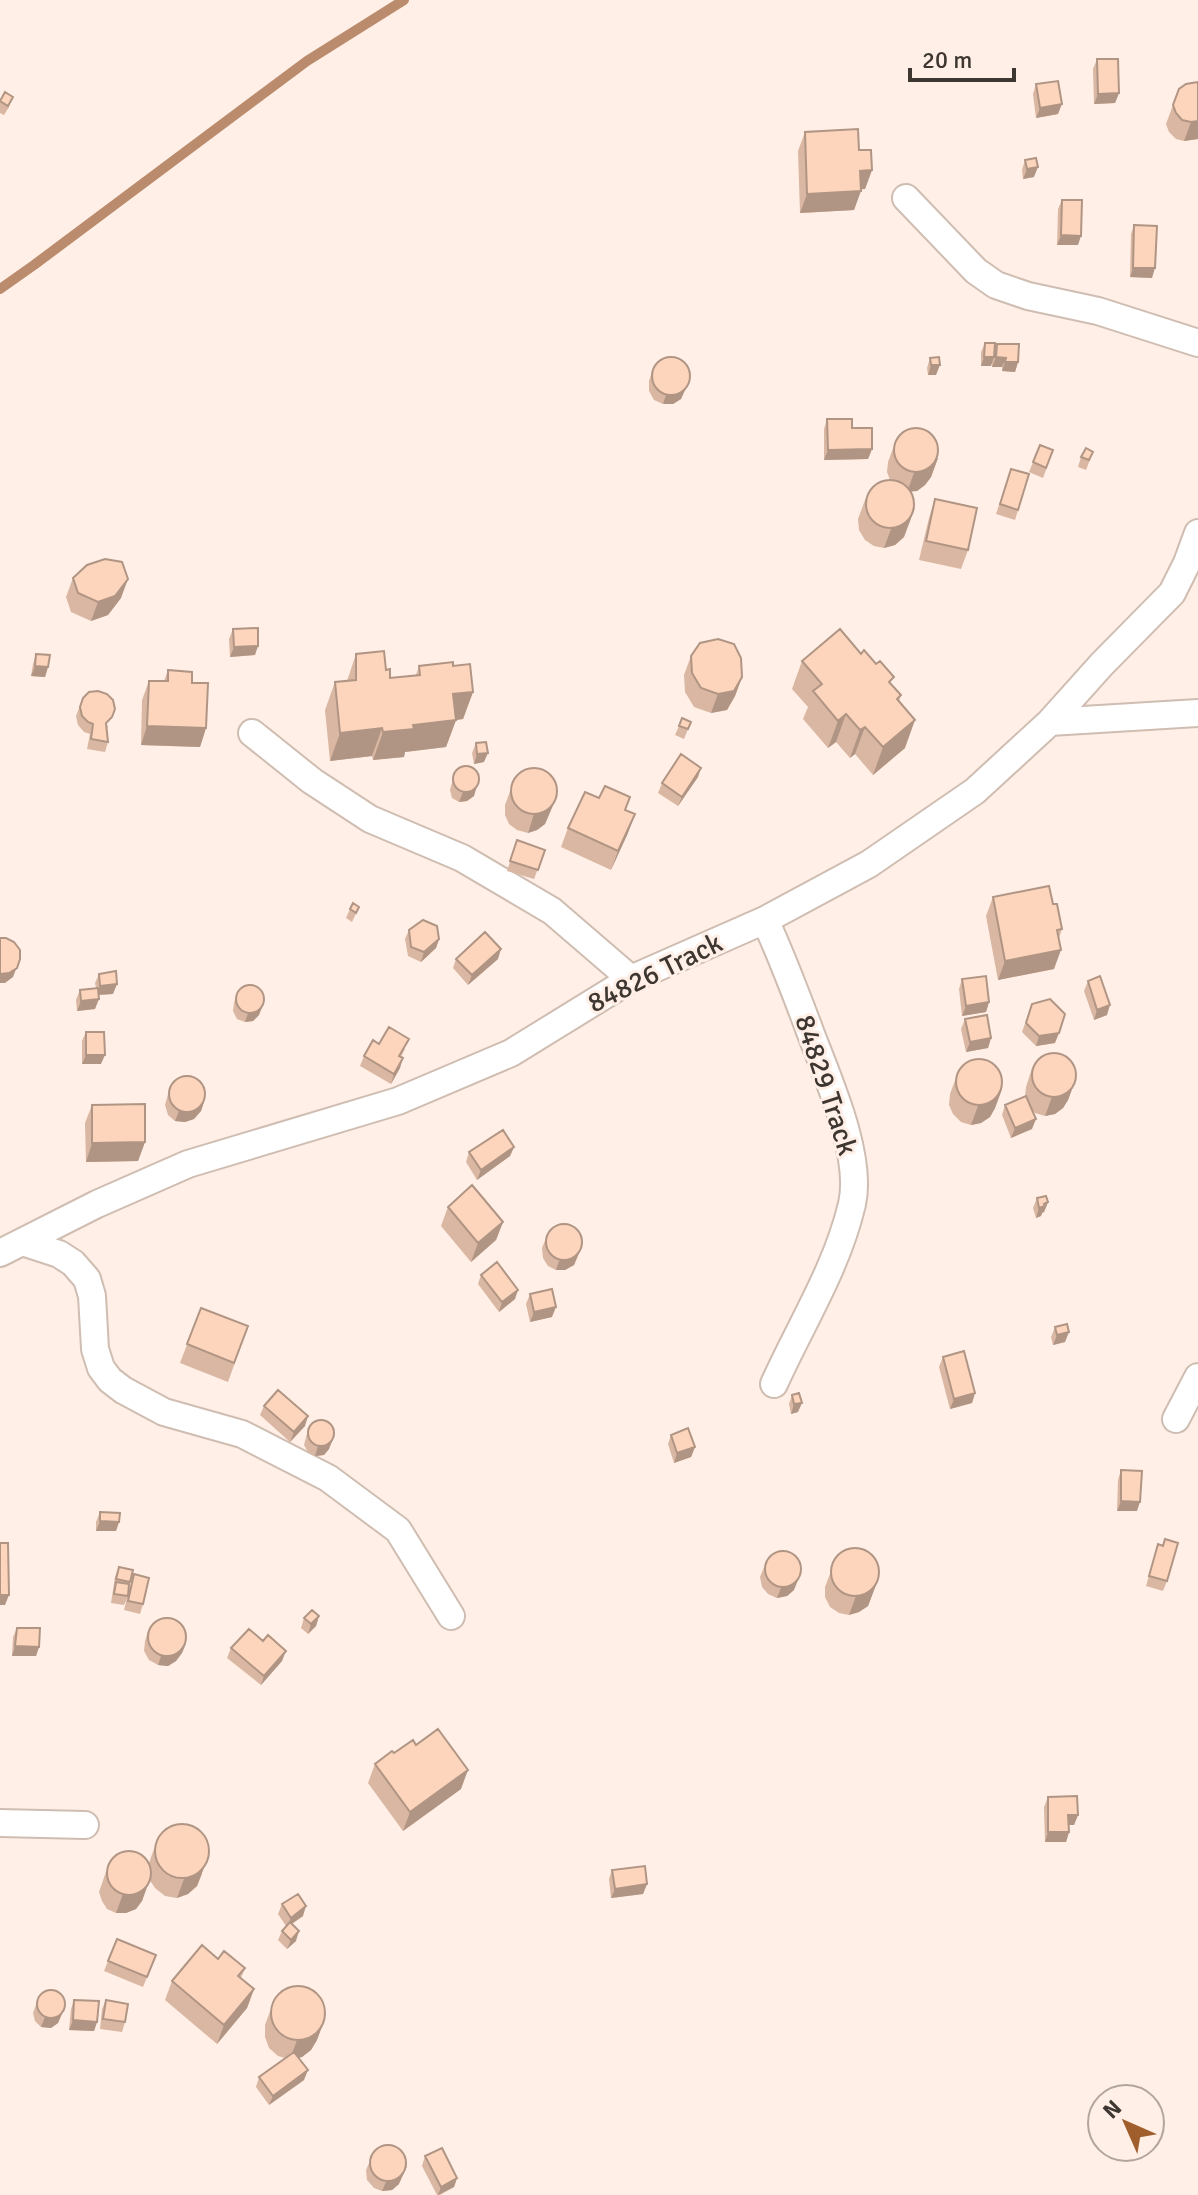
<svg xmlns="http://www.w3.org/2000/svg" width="1198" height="2195" viewBox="0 0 1198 2195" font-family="Signika,sans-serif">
	<rect width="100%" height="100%" fill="#ffefe6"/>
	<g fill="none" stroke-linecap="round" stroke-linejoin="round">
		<path stroke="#ba8b6c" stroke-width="10" d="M0,289L34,265L307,61L404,0"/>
		<g stroke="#cfbdb1" stroke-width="30">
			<path id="minor" d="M906,198L976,271L996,285L1028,296L1098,311L1198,343
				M1050,722L1198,713
				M252,733L312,781L370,819L462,858L552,911L631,979
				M765,920C783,959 796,994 811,1034C828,1079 863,1156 852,1204C837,1268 801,1324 774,1384
				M22,1242L59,1254L73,1263L87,1279L92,1296L95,1349L101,1368L110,1380L123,1390L164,1412L242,1434L328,1478L398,1530L451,1616
				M0,1253L97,1204L188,1164L398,1101L511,1053L631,979L765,920L869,864L975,791L1050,722L1102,664L1172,593L1187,563L1198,533
				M1176,1419L1198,1377
				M0,1823L85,1825"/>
		</g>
		<use href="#minor" stroke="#fff" stroke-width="26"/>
	</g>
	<path fill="#dab7a2" d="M1097,59L1119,93L1115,103L1094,104L1093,69Z
		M1198,82V139L1184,141L1176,139L1169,132L1166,124L1173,105Z
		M1036,84L1058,114L1036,118L1033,94Z
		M0,100L9,107L4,115L0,113Z
		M805,132L859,150L872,170L865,189H861L854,210L800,213L798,151Z
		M1025,160L1034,177L1023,179L1022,170Z
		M1062,200L1078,245H1057L1058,209Z
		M1134,225L1152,278L1130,277L1131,234Z
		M985,343L994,349L997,344L1018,362L1015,372L1002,371V367H992V362L991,366H981V352Z
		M930,358L936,375H928L927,368Z
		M652,372L689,381L681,399L673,404H663L654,400L649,391V381Z
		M827,419L852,428L872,449L868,459L824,460V429Z
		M895,443L938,458L931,477L925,485L917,491H910L904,537L895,545L884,548L874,546L865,540L859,530L858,519L865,500L890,480L887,472L888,462Z
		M1040,445L1053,450L1043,478L1029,472Z
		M1093,452L1086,470L1078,467L1081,457Z
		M1011,469L1018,510L1015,520L996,514Z
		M935,499L968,550L961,569L919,560L929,518Z
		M73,578L121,598L108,615L91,621L71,612L66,597Z
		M233,629L255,655L230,657L229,639Z
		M36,654L48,667L45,677L31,676L33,664Z
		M356,654L386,670L390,678L416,675L419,666H453L473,692L463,719L456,720L446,747L405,752L404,757L373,760L372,756L330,761L325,710L335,682L347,681Z
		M861,654L901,695L899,701L905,748L873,775L855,754L850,758L836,742L828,748L803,719L808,707L792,689L802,661Z
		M691,656L742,677L735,696L727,710L711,713L694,707L685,692L684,675Z
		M168,670L192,683L206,728L200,747L141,745L142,700L149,681H164Z
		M83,698L108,727L107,728L108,742L105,752L87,749L90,734L84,732L78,725L76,716Z
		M691,722L684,739L675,735L679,726Z
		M476,743L484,762L474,764L472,753Z
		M455,772L474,796L467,801L459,802L452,798L450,790Z
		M698,777L678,806L658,793L662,783Z
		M512,786L557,796L545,824L537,830L528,833L517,830L509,824L505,815V805Z
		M625,810L628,833L611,870L561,847L568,828Z
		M517,840L545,850L534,879L507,871Z
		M993,897L1053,904L1062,929L1059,938L1054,969L998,980L986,916Z
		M359,907L352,922L346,918L350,909Z
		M409,930L439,939L436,948L421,962L408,956L405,939Z
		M456,959H498L468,985L453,968Z
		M99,974L113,994L98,995L95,1009L77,1011L76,1000L80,990L96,988L95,983Z
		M962,979L989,1002L986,1012L962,1016L959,989Z
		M1088,981L1107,1015L1094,1020L1084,991Z
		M237,993L259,1015L253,1021L245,1022L237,1019L233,1011L234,1003Z
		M1032,1004L1055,1043L1036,1046L1022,1032Z
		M965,1019L991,1038L988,1048L966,1052L961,1029Z
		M86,1032L101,1064H82V1041Z
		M379,1044L405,1049L401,1057L400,1068L391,1084L360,1066L364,1056Z
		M1032,1068L1075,1081L1068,1100L1063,1108L1055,1114L1045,1116L1035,1113L1031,1108L1032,1129L1011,1138L1002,1115L1005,1105L1025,1097L1026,1087Z
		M957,1075L1002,1089L995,1108L990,1117L981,1123L971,1125L961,1122L953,1114L949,1105L950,1094Z
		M170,1087L204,1102L201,1111L194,1119L185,1122L175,1121L168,1115L165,1105Z
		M92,1105L145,1142L138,1161L86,1162L85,1123Z
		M514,1147L510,1156L477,1180L466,1162L469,1152Z
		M1037,1198L1048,1202L1044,1212L1042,1213L1041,1216L1036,1218L1033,1208Z
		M448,1207L503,1222L496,1240L471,1262L441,1226Z
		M546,1238L582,1246L574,1265L565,1270H556L548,1266L543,1258L542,1248Z
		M481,1275L515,1299L499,1312L478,1284Z
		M530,1294L552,1317L530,1322L526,1304Z
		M201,1308L248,1326L228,1382L180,1363Z
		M1055,1327L1065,1342L1053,1345L1051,1337Z
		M943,1357L975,1393L972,1403L950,1409L939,1367Z
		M792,1395L798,1412L791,1414L789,1404Z
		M264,1406L305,1426L290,1442L260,1415Z
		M309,1426L329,1449L324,1455L315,1456L308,1452L304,1445Z
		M671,1435L695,1447L691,1457L674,1463L668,1444Z
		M1121,1470L1137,1511H1117L1118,1480Z
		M100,1512L119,1522L116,1531H96V1522Z
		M1158,1544L1167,1581L1163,1591L1146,1586Z
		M768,1558L794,1590L787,1596L777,1598L768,1594L762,1587L760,1577Z
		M836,1558L879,1577L868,1606L859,1612L849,1615L839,1613L830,1607L825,1597V1587Z
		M119,1567L130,1582L128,1593L134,1574L143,1604L140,1614L124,1610L127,1598L124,1605L111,1603L115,1577Z
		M319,1616L316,1626L308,1634L301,1628L304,1618Z
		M17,1628L39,1647L36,1656H12L13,1637Z
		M148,1631L186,1643L182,1653L176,1661L168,1666L158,1665L149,1660L144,1651L145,1641Z
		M231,1648L282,1661L261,1685L227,1658Z
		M416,1745L461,1789L403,1831L368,1783L375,1764L394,1753Z
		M1048,1797L1078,1815L1074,1825H1069V1832L1066,1842H1045L1044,1807Z
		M155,1846L202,1874L197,1886L188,1894L177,1898L165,1896L155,1888L149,1879L142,1901L136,1909L126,1913H116L107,1909L102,1901L99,1892L109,1863H149Z
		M612,1870L647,1884L643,1894L611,1898L609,1879Z
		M282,1904L303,1916L292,1924L296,1941L287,1949L278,1940L282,1931L286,1926L278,1914Z
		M117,1939L156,1955L143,1987L104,1971Z
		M218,1959L245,1968L241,1978L254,1989L247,2008L217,2044L165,2000L172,1981Z
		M40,1994L65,2005L58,2023L51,2028L41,2027L35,2021L33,2013Z
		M74,2000L97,2022L94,2031L69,2030L71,2009Z
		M106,2000L125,2022L122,2032L100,2029L102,2009Z
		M272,2006L324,2021L317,2040L311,2050L302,2057L299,2058L304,2080L269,2105L256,2087L259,2077L285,2058L278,2056L269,2048L265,2037V2025Z
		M374,2152L399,2184L392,2190L382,2191L374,2188L367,2180L366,2170Z
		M425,2156L457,2178L454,2187L440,2195H437L422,2166Z"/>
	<path fill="#b19584" d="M1119,93L1115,103L1094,104L1098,94Z
		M1062,104L1058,114L1036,118L1040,108Z
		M1198,121V139L1184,141L1191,122Z
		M1038,167L1034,177L1023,179L1027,169Z
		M872,170L865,189L853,190L860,171Z
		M861,191L854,210L800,213L807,194Z
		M1061,235L1081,236L1078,245H1057Z
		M1133,268H1155L1152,278L1130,277Z
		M984,357H994L991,366H981Z
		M996,357L1006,358L1002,367H992Z
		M1005,362H1018L1015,372L1002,371Z
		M931,365H940L936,375H928Z
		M689,381L681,399L673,404H663L666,395Z
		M872,449L868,459L824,460L828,450Z
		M938,458L931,477L925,485L917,491L907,492L914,473Z
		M915,508L904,537L895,545L884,548L891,529Z
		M128,579L121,598L108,615L91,621L98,602Z
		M258,646L255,655L230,657L234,647Z
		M35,666L48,667L45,677L31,676Z
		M742,677L735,696L727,710L711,713L718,694Z
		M473,692L463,719L456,720L446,747L405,752L404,757L373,760L383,732L413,725L453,694Z
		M846,714L836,742L828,748L838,721Z
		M915,720L905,748L873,775L883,747Z
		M147,726L206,728L200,747L141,745Z
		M865,727L855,754L850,758L860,730Z
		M382,728L372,756L330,761L340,733Z
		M488,753L484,762L474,764L477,754Z
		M701,768L698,777L678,806L682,797Z
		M477,786L474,796L467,801L459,802L463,792Z
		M557,796L545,824L537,830L528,833L534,814Z
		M635,814L628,833L611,870L618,851Z
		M439,939L436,948L421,962L424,952Z
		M501,949L498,959L468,985L472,975Z
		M1061,950L1054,969L998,980L1005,961Z
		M20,959L13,977L5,983H0V974Z
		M117,984L113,994L96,995L100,986Z
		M99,999L95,1009L77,1011L81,1001Z
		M989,1002L986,1012L962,1016L966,1006Z
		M263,1005L259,1015L253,1021L245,1022L248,1013Z
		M1110,1005L1107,1015L1094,1020L1097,1010Z
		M1059,1033L1055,1043L1036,1046L1039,1036Z
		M991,1038L988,1048L966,1052L970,1042Z
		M86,1055H105L101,1064H82Z
		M403,1058L400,1068L391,1084L394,1074Z
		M1075,1081L1068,1100L1063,1108L1055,1114L1045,1116L1052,1097Z
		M1002,1089L995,1108L990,1117L981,1123L971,1125L978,1106Z
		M204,1102L201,1111L194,1119L185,1122L175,1121L179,1111Z
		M1036,1119L1032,1129L1011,1138L1015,1128Z
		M145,1142L138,1161L86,1162L92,1143Z
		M514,1147L510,1156L477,1180L481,1170Z
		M1048,1202L1044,1212L1042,1213L1041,1216L1036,1218L1039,1208Z
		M503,1222L496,1240L471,1262L478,1243Z
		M582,1246L574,1265L565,1270H556L559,1261Z
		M518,1290L515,1299L499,1312L502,1302Z
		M556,1307L552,1317L530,1322L534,1312Z
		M1069,1332L1065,1342L1053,1345L1057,1335Z
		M975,1393L972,1403L950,1409L954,1399Z
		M802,1403L798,1412L791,1414L794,1404Z
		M308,1416L305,1426L290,1442L294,1432Z
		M333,1439L329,1449L324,1455L315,1456L318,1446Z
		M695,1447L691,1457L674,1463L677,1453Z
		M1121,1501L1140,1502L1137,1511H1117Z
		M100,1521L119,1522L116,1531H96Z
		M879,1577L868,1606L859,1612L849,1615L856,1596Z
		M798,1580L794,1590L787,1596L777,1598L781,1588Z
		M0,1595H9L5,1605H0Z
		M319,1616L316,1626L308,1634L311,1624Z
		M186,1643L182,1653L176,1661L168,1666L158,1665L161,1656Z
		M15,1646L39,1647L36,1656H12Z
		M286,1651L282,1661L261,1685L264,1676Z
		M468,1770L461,1789L403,1831L410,1812Z
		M1068,1815H1078L1074,1825H1065Z
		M1048,1832H1069L1066,1842H1045Z
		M209,1855L197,1886L188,1894L177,1898L184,1879Z
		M149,1882L142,1901L136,1909L126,1913H116L123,1894Z
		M647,1884L643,1894L611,1898L615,1889Z
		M306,1906L303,1916L287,1927L291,1918Z
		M299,1931L296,1941L287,1949L291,1940Z
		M254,1989L247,2008L217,2044L224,2025Z
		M62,2014L58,2023L51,2028L41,2027L45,2017Z
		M73,2020L97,2022L94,2031L69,2030Z
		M324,2021L317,2040L311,2050L302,2057L290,2059L297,2040Z
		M308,2070L304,2080L269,2105L273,2096Z
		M407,2166L399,2184L392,2190L382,2191L386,2182Z
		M457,2178L454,2187L438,2195L441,2187Z"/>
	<path fill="#fdd5bc" stroke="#b19584" stroke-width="2" d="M1097,59H1118L1119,93L1098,94Z
		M1058,81L1062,104L1040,108L1036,84Z
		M1198,82V121L1191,122L1182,120L1176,113L1173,105L1179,89L1186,84Z
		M5,92L13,97L8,106L0,101Z
		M858,129L859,150H871L872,170L860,171L861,191L807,194L805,132Z
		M1036,158L1038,167L1027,169L1025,160Z
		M1062,200H1082L1081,236L1061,235Z
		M1134,225L1157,226L1155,268H1133Z
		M985,343H995L994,357H984Z
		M997,344H1019L1018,362H1005L1006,358L996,357Z
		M939,357L940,365H931L930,358Z
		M652 376a19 19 0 1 1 38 0a19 19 0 1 1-38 0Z
		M827,419H852V428H872V449L828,450Z
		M894 450a22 22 0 1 1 44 0a22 22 0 1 1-44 0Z
		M1040,445L1053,450L1046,468L1033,462Z
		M1086,448L1093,452L1089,460L1081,457Z
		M1011,469L1029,474L1018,510L1000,504Z
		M866 504a24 24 0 1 1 48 0a24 24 0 1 1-48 0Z
		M935,499L977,508L968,550L926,541Z
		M105,559L122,562L128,579L115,596L98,602L78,593L73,578L87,565Z
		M258,628V646L234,647L233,629Z
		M840,629L861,654L864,650L876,664L880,661L894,677L889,682L901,695L897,699L915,720L883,747L865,727L860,730L846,714L838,721L813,691L822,684L802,661Z
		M718,639L734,644L741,658L742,677L734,691L718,694L701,688L692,673L691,656L700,643Z
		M384,651L386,670L390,669V678L420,675L419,666L453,662V666L470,664L473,692L453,694L456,720L413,725L414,729L383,732L382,728L340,733L335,682L356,680V654Z
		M36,654L50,655L48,667L35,666Z
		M168,670L192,672V683H208L206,728L147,726L149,681H168Z
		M98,691L107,694L113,700L115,709L112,717L106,723L108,742L91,739L93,724L88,722L82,716L80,707L83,698L89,692Z
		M682,718L691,722L688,729L679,726Z
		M486,742L488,753L477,754L476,743Z
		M681,754L701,768L682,797L662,783Z
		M453 779a13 13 0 1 1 26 0a13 13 0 1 1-26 0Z
		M511 791a23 23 0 1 1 46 0a23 23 0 1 1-46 0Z
		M605,786L630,797L625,810L635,814L618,851L568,828L585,792L599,798Z
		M517,840L545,850L538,870L510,861Z
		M1049,886L1053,904H1057L1062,929L1057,930L1061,950L1005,961L993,897Z
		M353,903L359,907L356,913L350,909Z
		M423,920L437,926L439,939L424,952L411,947L409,930Z
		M485,932L501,949L472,975L456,959Z
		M0,938H6L14,942L20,950V959L17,968L9,973L0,974Z
		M116,971L117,984L100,986L99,974Z
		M986,976L989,1002L966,1006L962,979Z
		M1100,976L1110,1005L1097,1010L1088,981Z
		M236 999a14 14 0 1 1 28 0a14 14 0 1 1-28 0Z
		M98,988L99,999L81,1001L80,990Z
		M1050,999L1065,1014L1059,1033L1039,1036L1026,1023L1032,1004Z
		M987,1015L991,1038L970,1042L965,1019Z
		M389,1027L409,1039L399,1056L403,1058L394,1074L364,1056L373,1040L379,1044Z
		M86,1032H104L105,1055H86Z
		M1032 1075a22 22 0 1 1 44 0a22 22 0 1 1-44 0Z
		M956 1082a23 23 0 1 1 46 0a23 23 0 1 1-46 0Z
		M169 1094a18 18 0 1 1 36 0a18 18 0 1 1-36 0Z
		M1026,1096L1036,1119L1015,1128L1005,1105Z
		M145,1104V1142L92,1143V1105Z
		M503,1130L514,1147L481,1170L469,1152Z
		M472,1185L503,1222L478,1243L448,1207Z
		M1046,1196L1048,1202L1044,1204L1045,1206L1039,1208L1037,1198Z
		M546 1242a18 18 0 1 1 36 0a18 18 0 1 1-36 0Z
		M497,1262L518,1290L502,1302L481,1275Z
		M552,1289L556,1307L534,1312L530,1294Z
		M201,1308L248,1326L234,1363L187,1344Z
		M1067,1324L1069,1332L1057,1335L1055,1327Z
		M964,1351L975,1393L954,1399L943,1357Z
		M278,1390L308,1416L294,1432L264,1406Z
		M799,1393L802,1403L794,1404L792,1395Z
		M308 1433a13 13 0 1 1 26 0a13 13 0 1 1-26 0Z
		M688,1428L695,1447L677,1453L671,1435Z
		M1121,1470L1142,1471L1140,1502L1121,1501Z
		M100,1512L120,1513L119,1522L100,1521Z
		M1165,1539L1178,1543L1167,1581L1149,1576L1158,1544L1163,1546Z
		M0,1543H8L9,1595H0Z
		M831 1572a24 24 0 1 1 48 0a24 24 0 1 1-48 0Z
		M765 1569a18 18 0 1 1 36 0a18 18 0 1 1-36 0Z
		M119,1567L133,1570L130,1582L116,1579Z
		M134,1574L149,1578L143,1604L128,1601Z
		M116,1582L129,1584L128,1596L114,1594Z
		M312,1610L319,1616L311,1624L304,1618Z
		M148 1637a19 19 0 1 1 38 0a19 19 0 1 1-38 0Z
		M17,1628H40L39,1647L15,1646Z
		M249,1629L263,1641L268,1635L286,1651L264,1676L231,1648Z
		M438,1729L468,1770L410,1812L375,1764L392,1751L394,1753L413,1740L416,1745Z
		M1077,1796L1078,1815H1068L1069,1832H1048V1797Z
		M155 1851a27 27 0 1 1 54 0a27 27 0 1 1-54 0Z
		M107 1873a22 22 0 1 1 44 0a22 22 0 1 1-44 0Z
		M645,1866L647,1884L615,1889L612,1870Z
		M298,1894L306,1906L291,1918L282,1904Z
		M290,1922L299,1931L291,1940L282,1931Z
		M117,1939L156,1955L147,1977L108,1961Z
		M202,1945L218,1959L224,1951L245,1968L238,1976L254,1989L224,2025L172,1981Z
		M271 2013a27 27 0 1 1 54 0a27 27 0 1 1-54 0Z
		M37 2004a14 14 0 1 1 28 0a14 14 0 1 1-28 0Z
		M74,2000L99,2001L97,2022L73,2020Z
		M106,2000L128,2004L125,2022L103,2019Z
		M294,2052L308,2070L273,2096L259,2077Z
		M370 2163a18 18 0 1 1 36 0a18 18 0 1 1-36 0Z
		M442,2148L457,2178L441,2187L425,2156Z"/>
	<g text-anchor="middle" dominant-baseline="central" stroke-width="6" stroke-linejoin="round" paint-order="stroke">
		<g font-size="28" fill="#3d3631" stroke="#ffefe6">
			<text transform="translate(655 973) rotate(-26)">84826 Track</text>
			<text transform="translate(826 1085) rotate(72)">84829 Track</text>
		</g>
	</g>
	<g transform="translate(1126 2123) rotate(315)"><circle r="38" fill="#ffefe6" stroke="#b1a59e" stroke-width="2"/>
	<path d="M0-6L14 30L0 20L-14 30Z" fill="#a15e2d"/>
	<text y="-12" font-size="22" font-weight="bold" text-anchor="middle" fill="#3d3631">N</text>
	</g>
	<path d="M910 68v12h104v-12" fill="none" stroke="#3d3631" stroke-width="4"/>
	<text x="922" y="68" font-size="24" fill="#3d3631" stroke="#ffefe6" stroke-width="6" paint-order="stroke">20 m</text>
</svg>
